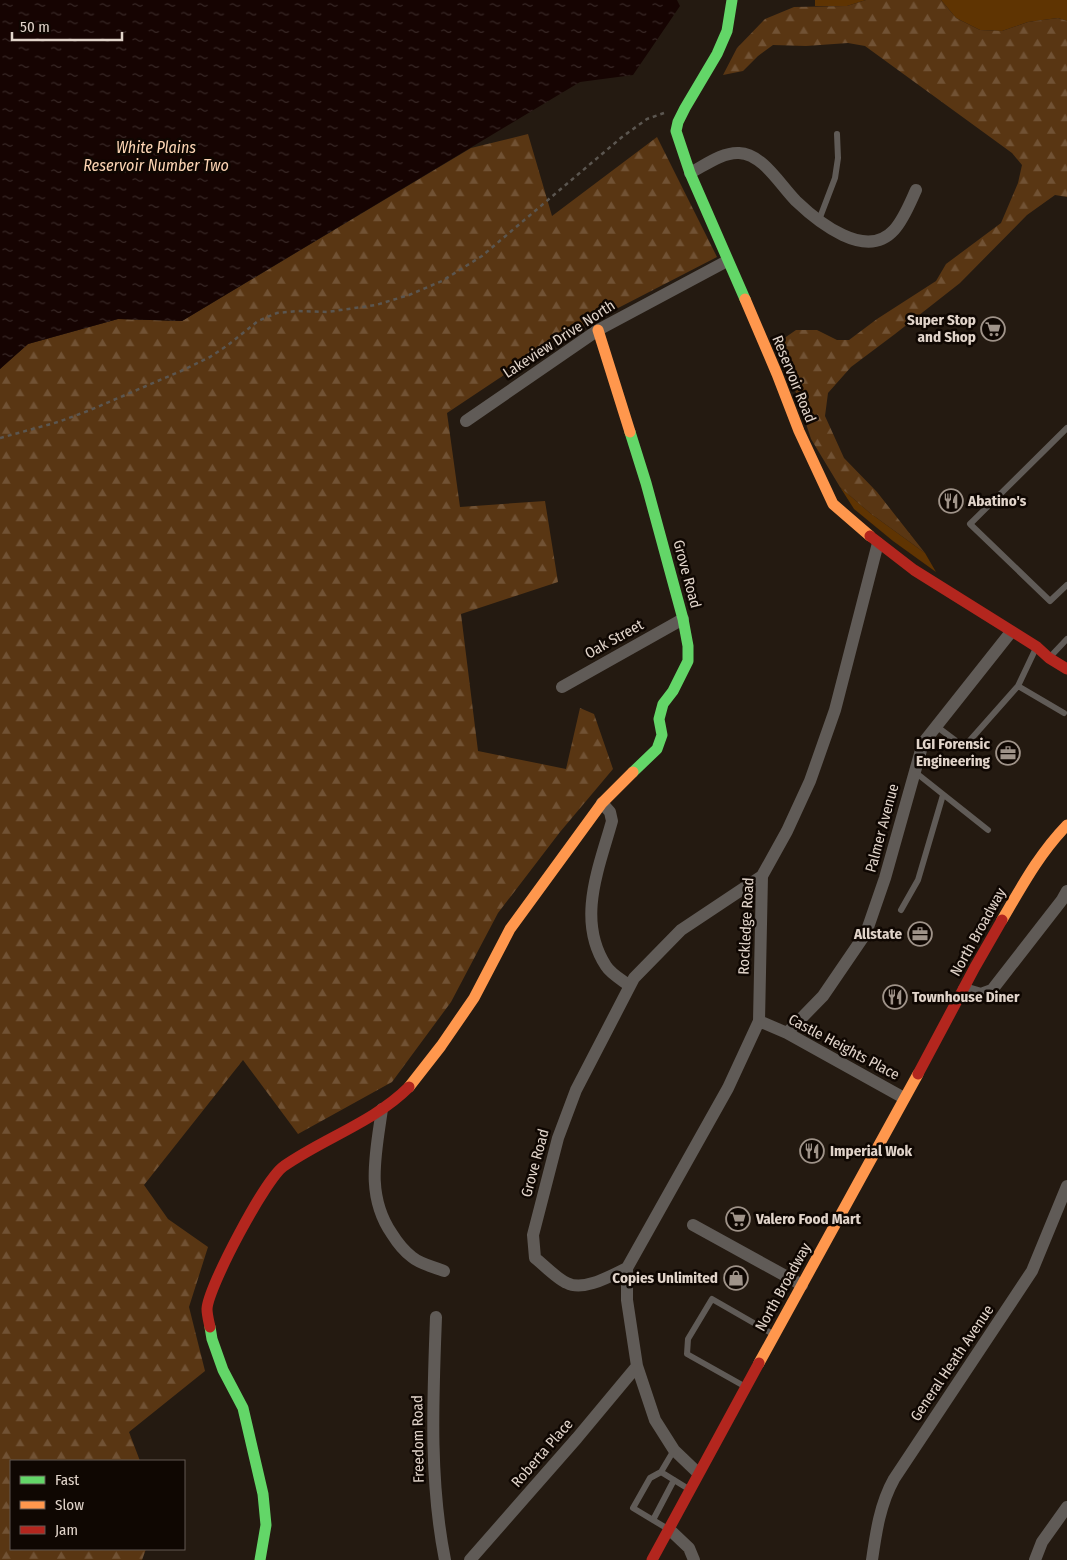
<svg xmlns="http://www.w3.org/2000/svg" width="1067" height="1560" viewBox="0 0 1067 1560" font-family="'Fira Sans Condensed',sans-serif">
	<defs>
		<pattern id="forest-firs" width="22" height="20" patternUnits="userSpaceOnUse" patternTransform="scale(1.25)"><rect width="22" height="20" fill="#593613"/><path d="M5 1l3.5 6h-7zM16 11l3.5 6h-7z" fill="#715234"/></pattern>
		<pattern id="water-ripples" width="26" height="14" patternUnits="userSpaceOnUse" patternTransform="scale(1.25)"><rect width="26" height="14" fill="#160402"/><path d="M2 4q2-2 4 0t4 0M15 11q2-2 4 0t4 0" fill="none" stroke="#382826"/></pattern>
	</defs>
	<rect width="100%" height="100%" fill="#241a11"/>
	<path fill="#5f3402" d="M815,0H866L847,6H815Z
		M941,0H1067V21L1058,18L1028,22L1002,31L980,30L956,18Z
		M840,487L870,513L925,553L936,572L893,541L854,509Z"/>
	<path fill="url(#forest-firs)" d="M866,0H941L956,18L980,30L1002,31L1028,22L1058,18L1067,21V197L1055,195L1027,215L960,283L895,334L851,367L828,393L825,416L844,458L877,492L925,553L870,513L840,487L811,439L782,350L783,339L796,330H817L837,340H849L877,319L936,281L946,264L1001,223L1018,183L1022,165L1012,153L865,46L848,43L806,46L773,45L758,56L743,71L723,75L737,48L765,19L794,7L847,6Z
		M528,134L552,216L657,137L717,257L558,339L447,413L460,507L545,501L558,582L461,614L478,751L566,769L580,708L594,714L613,769L560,832L498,913L451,1002L392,1082L298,1134L243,1060L144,1185L168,1219L208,1247L189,1307L205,1371L129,1432L140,1461H11V1549H146L142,1560H0V369L28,344L118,319L182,321L471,148Z"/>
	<path fill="url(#water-ripples)" d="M0,0H677L680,6L633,75L580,82L182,321L118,319L28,344L0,369Z"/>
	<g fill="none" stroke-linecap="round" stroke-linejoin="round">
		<path stroke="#5b5650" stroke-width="2.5" stroke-dasharray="4 4" stroke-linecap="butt" d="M0,438L58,422L88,411L181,371L210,357L228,345L258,321L277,313L298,311L327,312L376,305L409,295L442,281L482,256L622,137L647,119L664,113"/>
		<path stroke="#605b57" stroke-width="6" d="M819,220L835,178L838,158L837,134
			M1067,428L970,524L1050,601L1067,585
			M1050,657L1067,639
			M1018,686L1064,713
			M936,726L964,747L1018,686L1036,648
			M915,772L988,830
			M901,910L918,880L943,795
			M744,1386L687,1354L688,1339L712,1299L773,1334
			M661,1472L687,1488
			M653,1520L674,1480
			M668,1529L633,1508L650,1478L661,1472L674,1450"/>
		<path stroke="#605b57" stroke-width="12" d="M690,173C704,166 722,152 739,153C763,154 780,185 796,201C818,222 866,261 894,230C904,219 910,203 916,190
			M466,421L598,330L727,261
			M562,687L683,619
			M602,803L610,812L612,821C599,868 576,920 606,966C611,974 622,980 630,986
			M964,989L981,994L992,990L1062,900L1067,891
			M759,1021L787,1033L904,1098
			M787,1033L823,996L866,933L885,878L923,743L1011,632
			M382,1109C376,1153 365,1195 392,1234C397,1242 404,1251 412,1257C420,1264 434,1267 444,1271
			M693,1225L802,1285
			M627,1268C612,1275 584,1292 567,1283C557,1279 544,1265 535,1258L533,1235L558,1138L576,1090L634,978L681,930L762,876
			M436,1317C433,1398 429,1480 445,1560
			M698,1473L674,1450L655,1420L637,1366L627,1300V1268L728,1088L759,1021L762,876L787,831L810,781L835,710L878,543
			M669,1529L689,1548L694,1560
			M470,1560L577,1438L637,1366
			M872,1560C876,1532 880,1504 894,1479L1032,1271L1067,1186
			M1035,1560L1042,1542L1067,1507"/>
		<path stroke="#63d668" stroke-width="11" d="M732,0L727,31L717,54L685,108L678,122L676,131L690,173L745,299
			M630,432L646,483L683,619L688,646V661L673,691L663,704L659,719L662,735L657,749L633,772
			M210,1327L212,1339L223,1370L243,1408L263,1494L266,1525L260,1560"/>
		<path stroke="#ff974d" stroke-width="11" d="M745,299L777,374L799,431L833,504L870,536
			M598,330L630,432
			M1002,920C1022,886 1039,854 1067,825
			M409,1087L441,1046L474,998L510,929L602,803L633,772
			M759,1363L918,1074"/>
		<path stroke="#b3261e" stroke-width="11" d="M870,536L914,570L1037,647L1049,658L1067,669
			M918,1074L975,967L1002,920
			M210,1327C209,1322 207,1315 207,1309C208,1287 266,1178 284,1166C324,1138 374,1122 409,1087
			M652,1560L759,1363"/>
	</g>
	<defs>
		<g id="supermarket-ring" transform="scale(1.25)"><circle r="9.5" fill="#0f0702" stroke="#9f9389" stroke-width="1.5"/><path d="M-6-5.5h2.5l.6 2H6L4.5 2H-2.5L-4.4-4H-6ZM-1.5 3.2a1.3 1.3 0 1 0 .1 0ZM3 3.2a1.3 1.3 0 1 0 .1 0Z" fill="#9f9389"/></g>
		<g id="restaurant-ring" transform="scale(1.25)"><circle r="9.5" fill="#0f0702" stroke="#9f9389" stroke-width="1.5"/><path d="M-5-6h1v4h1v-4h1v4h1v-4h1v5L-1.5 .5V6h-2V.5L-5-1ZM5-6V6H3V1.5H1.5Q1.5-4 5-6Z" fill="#9f9389"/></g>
		<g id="office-ring" transform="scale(1.25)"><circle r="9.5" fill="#0f0702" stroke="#9f9389" stroke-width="1.5"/><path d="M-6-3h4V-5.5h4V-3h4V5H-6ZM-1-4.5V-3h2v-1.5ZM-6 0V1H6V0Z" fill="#9f9389"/></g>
		<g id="shop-ring" transform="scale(1.25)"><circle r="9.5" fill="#0f0702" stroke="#9f9389" stroke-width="1.5"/><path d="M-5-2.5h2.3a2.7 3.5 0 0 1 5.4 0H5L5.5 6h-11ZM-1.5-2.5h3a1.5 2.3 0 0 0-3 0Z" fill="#9f9389"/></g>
	</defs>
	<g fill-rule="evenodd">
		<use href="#supermarket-ring" x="993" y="329"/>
		<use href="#restaurant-ring" x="951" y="501"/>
		<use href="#office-ring" x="1008" y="753"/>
		<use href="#office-ring" x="920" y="934"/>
		<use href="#restaurant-ring" x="895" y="997"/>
		<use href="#restaurant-ring" x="812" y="1151"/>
		<use href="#supermarket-ring" x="738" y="1219"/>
		<use href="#shop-ring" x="736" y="1278"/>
	</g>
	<g text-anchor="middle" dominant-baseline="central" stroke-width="5" stroke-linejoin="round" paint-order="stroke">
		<g font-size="15" font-weight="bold" fill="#e1d4ca" stroke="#0f0702" text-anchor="end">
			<text x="976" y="320">Super Stop<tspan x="976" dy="17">and Shop</tspan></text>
			<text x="968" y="501" text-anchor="start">Abatino's</text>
			<text x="990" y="744">LGI Forensic<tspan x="990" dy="17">Engineering</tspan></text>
			<text x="902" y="934">Allstate</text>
			<text x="912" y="997" text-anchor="start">Townhouse Diner</text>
			<text x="830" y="1151" text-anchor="start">Imperial Wok</text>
			<text x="756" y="1219" text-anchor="start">Valero Food Mart</text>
			<text x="718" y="1278">Copies Unlimited</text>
		</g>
		<g font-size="15" fill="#e1d4ca" stroke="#0f0702">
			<text transform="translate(559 339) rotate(-33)">Lakeview Drive North</text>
			<text transform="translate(794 379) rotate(68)">Reservoir Road</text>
			<text transform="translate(687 574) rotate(75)">Grove Road</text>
			<text transform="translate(614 639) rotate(-29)">Oak Street</text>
			<text transform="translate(882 828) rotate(-75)">Palmer Avenue</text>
			<text transform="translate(746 926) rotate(-87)">Rockledge Road</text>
			<text transform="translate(978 932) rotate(-61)">North Broadway</text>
			<text transform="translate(844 1047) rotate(28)">Castle Heights Place</text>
			<text transform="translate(535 1163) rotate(-75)">Grove Road</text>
			<text transform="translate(783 1287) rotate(-61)">North Broadway</text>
			<text transform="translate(952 1363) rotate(-56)">General Heath Avenue</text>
			<text transform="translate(418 1439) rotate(-91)">Freedom Road</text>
			<text transform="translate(542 1453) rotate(-49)">Roberta Place</text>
		</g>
		<g font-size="16" font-style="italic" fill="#fdd5b4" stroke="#0f0702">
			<text x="156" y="147">White Plains<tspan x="156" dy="18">Reservoir Number Two</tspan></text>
		</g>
	</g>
	<rect x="10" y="1460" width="175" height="90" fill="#0f0702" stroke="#635952"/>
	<rect x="20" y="1476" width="25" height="8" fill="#63d668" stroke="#635952"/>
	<text x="55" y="1485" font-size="15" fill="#e1d4ca">Fast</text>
	<rect x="20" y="1501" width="25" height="8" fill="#ff974d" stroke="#635952"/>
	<text x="55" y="1510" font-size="15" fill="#e1d4ca">Slow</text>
	<rect x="20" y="1526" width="25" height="8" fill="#b3261e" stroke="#635952"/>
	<text x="55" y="1535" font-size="15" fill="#e1d4ca">Jam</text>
	<path d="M12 32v8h110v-8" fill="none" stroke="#e1d4ca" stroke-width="2.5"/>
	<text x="20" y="32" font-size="15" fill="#e1d4ca" stroke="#0f0702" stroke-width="4" paint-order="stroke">50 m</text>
</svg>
